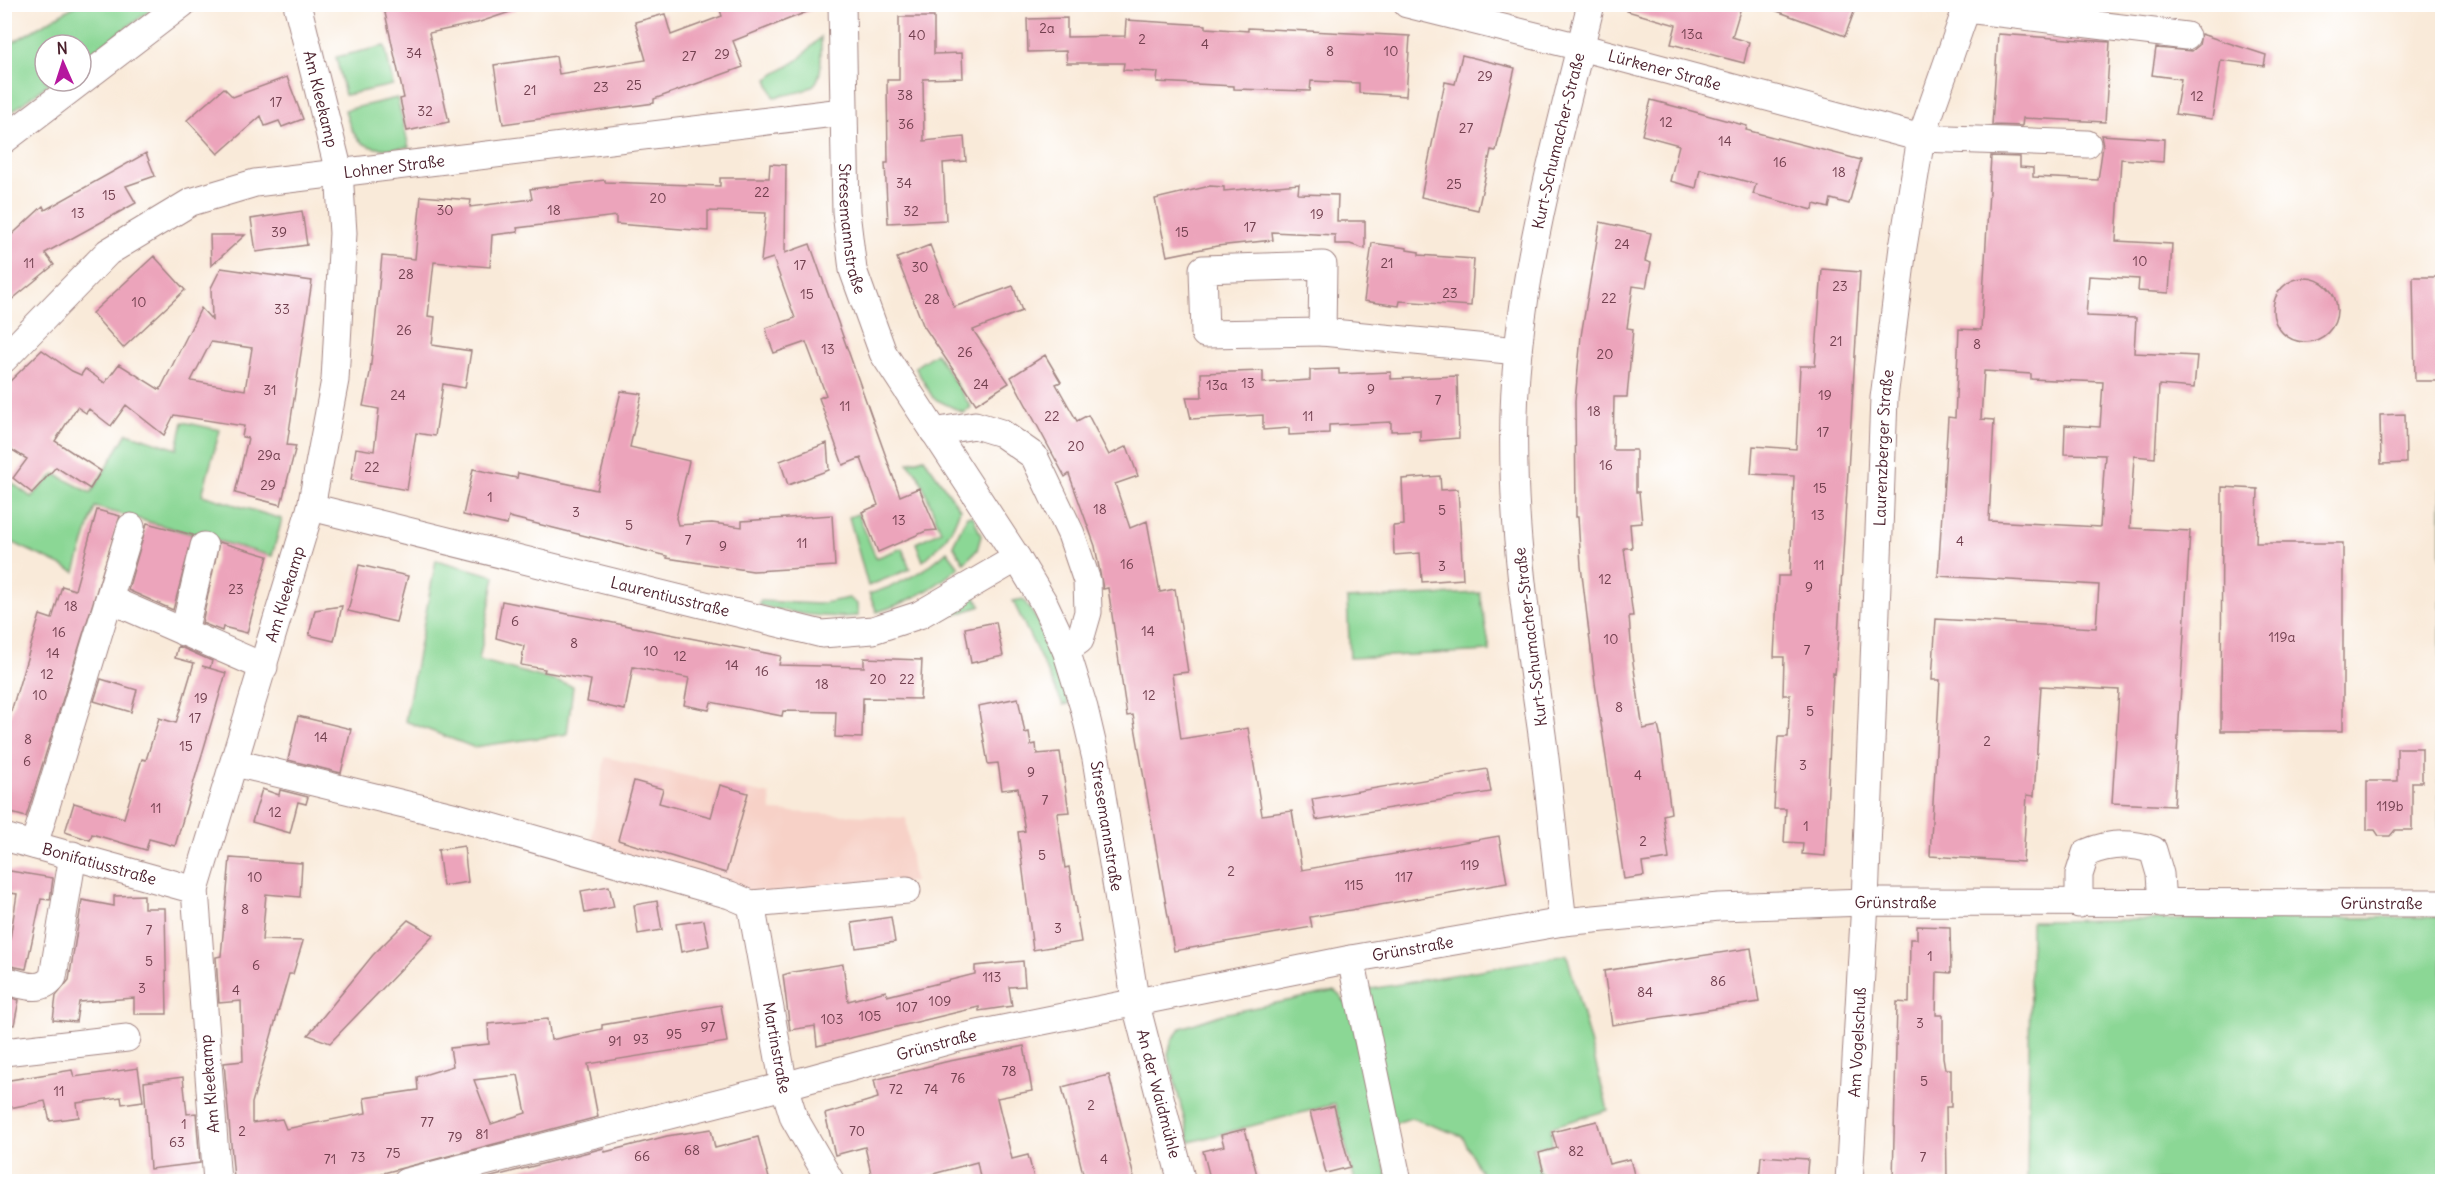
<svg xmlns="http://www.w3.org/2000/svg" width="2447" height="1186" viewBox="0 0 2447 1186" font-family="Delius,sans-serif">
	<rect width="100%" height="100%" fill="#fff"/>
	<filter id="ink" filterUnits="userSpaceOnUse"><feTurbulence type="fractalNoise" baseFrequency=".0167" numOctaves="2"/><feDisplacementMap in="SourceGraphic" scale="12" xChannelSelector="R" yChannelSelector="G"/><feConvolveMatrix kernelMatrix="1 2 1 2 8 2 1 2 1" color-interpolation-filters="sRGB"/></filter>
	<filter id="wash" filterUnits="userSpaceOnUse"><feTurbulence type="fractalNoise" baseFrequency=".008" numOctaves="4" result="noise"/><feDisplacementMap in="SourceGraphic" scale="24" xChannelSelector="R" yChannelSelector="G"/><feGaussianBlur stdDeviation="1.35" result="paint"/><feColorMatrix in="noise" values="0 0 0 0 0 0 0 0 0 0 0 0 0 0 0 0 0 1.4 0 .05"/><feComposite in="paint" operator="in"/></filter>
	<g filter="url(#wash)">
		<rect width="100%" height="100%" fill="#f9ead9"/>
		<path fill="#f7d1c7" d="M605,757L770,795L771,811L906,818L914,882L757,894L590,848Z"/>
		<path fill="#8bd795" stroke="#6a7b60" stroke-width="1.5" d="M76,5H158L81,60V45H45V81H52L5,117V47Z
			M821,37C821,85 824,89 774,97L767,79L798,60Z
			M385,46L393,85L345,95L336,57Z
			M397,98L409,147C372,152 354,149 345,110Z
			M936,353L971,407L964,413L933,398L915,367Z
			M2442,405V884H2439Z
			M183,422L220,430L202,495L282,519L272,556L95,507L75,572L5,539L4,481L7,479L31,497L55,474L91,493L127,433L177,449Z
			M924,458L960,509C953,532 942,545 923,561L916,543L941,531L919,476L908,463Z
			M858,514L876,558L902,548L910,569L868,586L849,517Z
			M967,516H973L981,536L977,550L964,563L953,545Z
			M947,551L959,567C934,589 909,602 877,612L869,594C899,585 925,572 947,551Z
			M436,560L495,576L479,660L573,686L567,734L473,747L405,721Z
			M973,593L981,606L930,623Z
			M1480,593L1490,651L1350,658L1347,599Z
			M849,598L857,604L858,616C823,619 793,613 759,605L760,601L818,604Z
			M1023,599L1037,620L1069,704L1063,705L1013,601Z
			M2442,917V1181H2027L2031,921Z
			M1567,955L1608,1110L1551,1127L1552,1146L1532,1147L1544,1181H1485L1462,1136L1411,1118L1393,1124L1365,990Z
			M1335,991L1351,1008L1388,1181H1355L1335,1104L1190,1142L1168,1054L1172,1040L1181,1028L1223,1014Z"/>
		<g id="blocks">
			<path fill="#eca4bb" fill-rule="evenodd" d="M383,4H515L516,10L477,23L429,33L449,122L407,131L400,99L404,98Z
				M718,4L822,6L733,41L743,67L654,99V103L503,124L494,65L556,56L559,74L646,60L635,22L665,14L671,35L722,16Z
				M1628,4H1742L1732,37L1749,42L1744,63L1671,44L1676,25L1627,11Z
				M1767,4H1857L1845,36L1766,7Z
				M899,17H934V54L962,53L963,78L923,79L924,141L964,137L966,161L943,163L946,220L888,223L885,163H888L887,80H899Z
				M1067,18V37L1125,36L1126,20L1206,25V28L1248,31V28L1410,36L1406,96L1359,93V83L1311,81L1310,91L1234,89V86L1157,82L1158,72L1123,70L1124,63H1067L1066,51L1028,52L1027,19Z
				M1998,34L2110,42L2105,122L2023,118L2022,126L1992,125Z
				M2201,34L2266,55L2264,66L2221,60L2212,119L2175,114L2181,79L2152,75L2156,48L2192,51L2199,45Z
				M1462,55L1515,68L1496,151L1491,150L1478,210L1421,197L1445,82L1455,84Z
				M287,77L303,119L282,127L279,121L265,126L261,116L218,154L187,120L224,88L233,97Z
				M1651,100L1747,126L1746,130L1861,160L1849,204L1831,199L1829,208L1814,204L1813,210L1753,194L1756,184L1700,169L1696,188L1670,181L1679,145L1642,135Z
				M2101,135L2164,139L2163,162L2121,159L2116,241L2172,244L2169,293L2138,291L2139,279L2089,276L2086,316L2136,318L2134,353L2197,356L2194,388L2159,385L2155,458L2134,456L2130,528L2190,531L2174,806L2112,803L2119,690L2041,686L2034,796L2027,795L2023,862L1930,856L1940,680H1932L1936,619L2096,628L2099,585L1938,576L1948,417L1955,418L1959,329L1981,330L1991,156L2020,157V167L2033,168V177L2098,180L2103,145ZM1984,371L2031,374V379L2103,382L2100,427L2065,425L2064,454L2105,455L2100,527L1989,521L1994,420L1981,419Z
				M146,153L155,176L126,186L136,203L45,253L54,265L4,306V242L43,206L45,210Z
				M770,164L786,165L785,253L810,244L900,496L919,488L937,530L926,531L878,552L862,512L878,505L861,458L843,465L819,398L826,395L806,342L774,353L769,340L766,328L795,318L773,258L761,262L766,213L708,211V231L616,224V216L517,228L518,232L492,235L490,267L434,262L428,316L435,317L432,345L471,351L465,388L443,384L435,436L416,433L407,490L351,480L356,448L374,451L379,409L363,406L370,373L382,256L415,259L421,196L471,200L470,207L532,199L530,189L605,180V182L720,186V178H769Z
				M1299,184L1298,194L1338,195L1337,221H1365V249L1350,244H1335V235L1272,232L1273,240L1217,246L1167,256L1155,199L1210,186L1224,187V191Z
				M302,211L307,245L256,252L251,219Z
				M1600,222L1651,233L1645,261L1651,263L1646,288L1633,286L1627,328L1633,329L1627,397H1614L1613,450H1636V492H1639L1642,523L1630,524L1632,548H1624L1633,616H1629L1632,656L1643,729L1658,726L1661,738L1671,813L1663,815L1669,859L1642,863L1644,876L1624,879L1595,683L1581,566L1578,517H1576L1575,401L1581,336Z
				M210,235H245L211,266Z
				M1372,243L1407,248V250L1419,252V255L1474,259L1471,306L1400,301L1399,306L1364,301Z
				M930,245L954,307L1013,286L1022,311L973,330L1009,383L976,404L923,325L897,258Z
				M154,256L185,290L123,348L92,313Z
				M221,268L312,281L287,445L296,446L281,505L235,493L248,438L242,437L244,426L174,415L164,435L126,405L111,426L89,409L86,413L77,407L55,441L101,471L90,489L56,467L32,493L13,478L27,459L4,445V387L42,350L72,371L81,375L85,369L105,383L119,364L160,390L201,308L212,320L211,288ZM211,342L252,348L245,390L191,381Z
				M1822,269L1860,272L1837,653L1835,674L1833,673L1825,856L1802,854L1803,843L1784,842L1786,809H1774L1778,737H1788L1790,695H1783L1784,657H1774L1778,576H1790L1794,476L1751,474L1753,446L1796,449L1800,366H1815Z
				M2413,277H2442V381H2415Z
				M2273 310a32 32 0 1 1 64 0a32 32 0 1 1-64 0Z
				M1045,355L1061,382L1056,384L1077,421L1088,415L1109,455L1127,446L1138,476L1115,484L1130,528L1147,521L1160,592L1175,589L1188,672L1172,674L1181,739L1248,728L1262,815L1292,811L1302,870L1499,836L1507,883L1310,917L1312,927L1174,951L1133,715L1127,716L1108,588L1103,589L1095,546L1069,474L1065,477L1011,377Z
				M1339,369V374L1391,372V379L1457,376L1459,438L1420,441V430L1391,431V422L1329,425V433L1289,435V428L1263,430V415L1191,419L1186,397H1202L1201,373L1263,371V383L1310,380V370Z
				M621,391L642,394L630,447L689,461L676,518L678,525L712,523L742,527V521L832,515L835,566L753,571L667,558V556L509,517L507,525L463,515L473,469L517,478L518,473L597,490Z
				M2405,414L2406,463L2381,464L2380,415Z
				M827,443L829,470L788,485L780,461Z
				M1440,476L1441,490L1458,489L1463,579L1422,582L1420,553L1394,555L1393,526L1404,525L1402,479Z
				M2222,487L2258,489L2256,543H2343V731H2221Z
				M97,510L120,516L26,817L4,811V735L40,615L52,619L62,586L75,590Z
				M147,523L193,535L173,610L128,590Z
				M219,542L268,556L247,633L223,627L222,631L202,623Z
				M359,565L408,576L396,622L348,611Z
				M502,601L781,656L779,665L864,667V658L922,660L920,699L863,698L862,738L835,737L836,712L783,711L782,716L711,702L709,710L684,705L689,678L633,667L625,710L587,702L591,680L544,672L545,669L521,665L524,646L496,638Z
				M342,606L334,641L309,635L315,610Z
				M996,622L1003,656L971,663L965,628Z
				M178,646L212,661L210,668L202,666L226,673L175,846L149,839L146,850L92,834L90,840L65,832L74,803L124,818L142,759L146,760L159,718L176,723L194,663L175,658Z
				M101,679L137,690L131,712L94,701Z
				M1018,698L1025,733L1029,732L1031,745L1036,744L1037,754L1060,752L1069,812L1057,813L1065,868L1069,867L1081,942L1033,950L1018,832L1025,831L1018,788L1002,790L998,763L988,764L978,706Z
				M298,716L351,729L341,773L288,760Z
				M2397,748H2422V782H2412V830H2395L2390,836H2379L2375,830H2367V781H2397Z
				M1487,769L1491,792L1316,820L1312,799Z
				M634,781L663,789L659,803L711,817L720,785L748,793L726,873L618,840Z
				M262,789L279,795L280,790L308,797L306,804L298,802L290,833L252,822Z
				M464,846L468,882L443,886L438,850Z
				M230,858L302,863L300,897L266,894L262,940L303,941L293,974H289L252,1103V1123L282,1119L286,1129L366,1113L364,1098L418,1090L417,1077L453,1066L450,1048L489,1044L488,1024L548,1019L551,1040L602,1029V1025L721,1005L727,1042L588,1064L598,1117L349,1182L234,1179L224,1063L243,1061L241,1001L219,1003L216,957L221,956ZM518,1075L526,1113L491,1124L474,1080Z
				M4,870L53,878L50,900L41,899L26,969L6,965L17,894L4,892Z
				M609,886L614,907L585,913L581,891Z
				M144,895V908H165L167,1014H134V998L79,1002L76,1022L53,1020L56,996L69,980L82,900L114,906V896Z
				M657,901L662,930L638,934L634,905Z
				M891,917L895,942L856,948L852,923Z
				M408,920L434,935L330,1043L308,1035L373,955Z
				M704,920L709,946L681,952L676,924Z
				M1917,926L1950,927L1951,973L1937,972L1936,1015H1943V1057L1945,1069H1951V1107H1946L1947,1179L1893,1182L1897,1002L1909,1003L1910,939H1917Z
				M1751,948L1759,1002L1612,1025L1604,971Z
				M1023,961L1025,986L1009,987L1012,1006L979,1011V1007L817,1046L815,1026L790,1030L783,975L793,972L843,964L848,1001L886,991L887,996L975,974V966Z
				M4,996L19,1000L14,1025L4,1024Z
				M1024,1046L1032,1091L997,1098L1012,1159L1028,1155L1035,1182H981L977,1162L904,1182H873L865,1147L835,1155L825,1114L878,1098L874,1080L945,1062Z
				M138,1068L143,1101L122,1104L121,1097L77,1103L79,1117L50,1121L45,1101L4,1109V1081L72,1070L74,1077Z
				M1109,1075L1121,1123L1135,1182H1085L1062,1087Z
				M183,1077L187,1114L196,1113L200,1163L150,1169L144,1082Z
				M1334,1106L1350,1167L1326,1173L1310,1112Z
				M1597,1121L1609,1164L1630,1159L1636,1182H1546L1539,1153L1557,1148L1552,1132Z
				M711,1129L715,1148L758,1137L770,1182H472L604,1148L605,1152L667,1136Z
				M1245,1129L1258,1179L1246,1182H1211L1203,1151L1224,1146L1221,1135Z
				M1761,1156L1808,1159L1806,1182H1759Z"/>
		</g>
	</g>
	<g filter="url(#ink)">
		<use href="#blocks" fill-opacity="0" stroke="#a28482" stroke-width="1.5"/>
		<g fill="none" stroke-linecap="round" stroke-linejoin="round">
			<g stroke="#a28482" stroke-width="29">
				<g id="minor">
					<path id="s1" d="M842,4L846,212L853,270L883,353L1017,558L1044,603L1066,650L1084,708L1096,759L1136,1005L1182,1182"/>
					<path id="s2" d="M1407,4L1580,47L1921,138L2087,144"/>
					<path d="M1967,9L2186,36"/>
					<path d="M4,140L182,4"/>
					<path d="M1323,265L1322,332L1205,334L1203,269Z"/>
					<path d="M1322,332L1518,351"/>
					<path id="s3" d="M4,359L108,252L191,202L255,183L842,112"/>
					<path d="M934,432L975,425L1001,433L1034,456L1071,534L1087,581L1088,612L1080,640L1066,650"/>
					<path id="s4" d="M311,507L822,634L873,630L919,615L1017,558"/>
					<path d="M109,599L264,667"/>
					<path d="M184,632L204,546"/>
					<path d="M235,763L457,817L730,895L751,904L907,890"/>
					<path id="s5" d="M4,837L195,890"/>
					<path d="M34,845L131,527"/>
					<path id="s6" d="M751,904L784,1086L794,1118L831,1182"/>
					<path d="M2079,904V875L2086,853C2109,843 2130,842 2153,850L2160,874L2162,904"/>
					<path id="s7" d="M1563,922C1555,857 1550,792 1541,727C1523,604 1505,476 1518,351C1530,233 1563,119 1591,4"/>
					<path d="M1351,959L1398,1182"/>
					<path d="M4,980C22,984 40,994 53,977L73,855"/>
					<path d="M4,1052L127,1038"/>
					<path id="s8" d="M217,1182L195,890L311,507L335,380L343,233L339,172L297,4"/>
					<path id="s9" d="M406,1182L784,1086L958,1038L1351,959L1563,922L1719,907L1865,902L2442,903"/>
					<path id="s10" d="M1849,1182L1865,902L1884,398L1903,247L1921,138L1968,4"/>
				</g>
			</g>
			<use href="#minor" stroke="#fff" stroke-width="27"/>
		</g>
	</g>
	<g text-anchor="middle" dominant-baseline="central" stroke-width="4.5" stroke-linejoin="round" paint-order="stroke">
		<g font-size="14" fill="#72404f">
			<text x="1047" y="28">2a</text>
			<text x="1692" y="34">13a</text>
			<text x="917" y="35">40</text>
			<text x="1142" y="39">2</text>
			<text x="1205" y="44">4</text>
			<text x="1330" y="51">8</text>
			<text x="1391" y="51">10</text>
			<text x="414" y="53">34</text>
			<text x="722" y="54">29</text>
			<text x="689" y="56">27</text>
			<text x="1485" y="76">29</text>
			<text x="634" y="85">25</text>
			<text x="601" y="87">23</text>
			<text x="530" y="90">21</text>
			<text x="905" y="95">38</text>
			<text x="2197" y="96">12</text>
			<text x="276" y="102">17</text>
			<text x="425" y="111">32</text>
			<text x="1666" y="122">12</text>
			<text x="906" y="124">36</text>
			<text x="1466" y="128">27</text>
			<text x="1725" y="141">14</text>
			<text x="1780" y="162">16</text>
			<text x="1839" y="172">18</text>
			<text x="904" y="183">34</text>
			<text x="1454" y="184">25</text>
			<text x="762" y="192">22</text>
			<text x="109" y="195">15</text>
			<text x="658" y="198">20</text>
			<text x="445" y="210">30</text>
			<text x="554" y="210">18</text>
			<text x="911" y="211">32</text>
			<text x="78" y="213">13</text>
			<text x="1317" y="214">19</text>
			<text x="1250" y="227">17</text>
			<text x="279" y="232">39</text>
			<text x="1182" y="232">15</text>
			<text x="1622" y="244">24</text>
			<text x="2140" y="261">10</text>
			<text x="29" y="263">11</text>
			<text x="1387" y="263">21</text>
			<text x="800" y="265">17</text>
			<text x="920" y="267">30</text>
			<text x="406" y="274">28</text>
			<text x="1840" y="286">23</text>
			<text x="1450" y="293">23</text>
			<text x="807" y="294">15</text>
			<text x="1609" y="298">22</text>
			<text x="932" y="299">28</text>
			<text x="139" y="302">10</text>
			<text x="282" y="309">33</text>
			<text x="404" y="330">26</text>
			<text x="1836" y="341">21</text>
			<text x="1977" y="344">8</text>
			<text x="828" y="349">13</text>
			<text x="965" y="352">26</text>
			<text x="1605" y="354">20</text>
			<text x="1248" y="383">13</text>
			<text x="981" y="384">24</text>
			<text x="1217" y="385">13a</text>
			<text x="1371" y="389">9</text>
			<text x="270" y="390">31</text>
			<text x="398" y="395">24</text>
			<text x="1825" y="395">19</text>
			<text x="1438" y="400">7</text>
			<text x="845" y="406">11</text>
			<text x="1594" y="411">18</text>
			<text x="1052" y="416">22</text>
			<text x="1308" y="416">11</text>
			<text x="1823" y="432">17</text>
			<text x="1076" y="446">20</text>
			<text x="269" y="455">29a</text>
			<text x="1606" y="465">16</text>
			<text x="372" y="467">22</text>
			<text x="268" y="485">29</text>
			<text x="1820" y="488">15</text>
			<text x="490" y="497">1</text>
			<text x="1100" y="509">18</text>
			<text x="1442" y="510">5</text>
			<text x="576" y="512">3</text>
			<text x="1818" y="515">13</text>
			<text x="899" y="520">13</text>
			<text x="629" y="525">5</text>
			<text x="688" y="540">7</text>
			<text x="1960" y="541">4</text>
			<text x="802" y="543">11</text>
			<text x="723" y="546">9</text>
			<text x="1127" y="564">16</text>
			<text x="1819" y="565">11</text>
			<text x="1442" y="566">3</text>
			<text x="1605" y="579">12</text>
			<text x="1809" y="587">9</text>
			<text x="236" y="589">23</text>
			<text x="71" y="606">18</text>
			<text x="515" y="621">6</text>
			<text x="1148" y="631">14</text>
			<text x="59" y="632">16</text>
			<text x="2282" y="637">119a</text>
			<text x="1611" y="639">10</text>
			<text x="574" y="643">8</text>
			<text x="1807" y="650">7</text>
			<text x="651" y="651">10</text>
			<text x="53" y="653">14</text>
			<text x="680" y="656">12</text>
			<text x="732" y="665">14</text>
			<text x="762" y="671">16</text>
			<text x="47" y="674">12</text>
			<text x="878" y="679">20</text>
			<text x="907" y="679">22</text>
			<text x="822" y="684">18</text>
			<text x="40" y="695">10</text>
			<text x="1149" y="695">12</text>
			<text x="201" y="698">19</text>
			<text x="1619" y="707">8</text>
			<text x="1810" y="711">5</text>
			<text x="195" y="718">17</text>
			<text x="321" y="737">14</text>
			<text x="28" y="739">8</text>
			<text x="1987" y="741">2</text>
			<text x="186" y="746">15</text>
			<text x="27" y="761">6</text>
			<text x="1803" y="765">3</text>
			<text x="1031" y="772">9</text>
			<text x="1638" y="775">4</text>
			<text x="1045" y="800">7</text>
			<text x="2390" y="806">119b</text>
			<text x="156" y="808">11</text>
			<text x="275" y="812">12</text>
			<text x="1806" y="826">1</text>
			<text x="1643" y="841">2</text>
			<text x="1042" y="855">5</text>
			<text x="1470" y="865">119</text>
			<text x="1231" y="871">2</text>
			<text x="255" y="877">10</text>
			<text x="1404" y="877">117</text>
			<text x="1354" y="885">115</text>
			<text x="245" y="909">8</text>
			<text x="1058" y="928">3</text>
			<text x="149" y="930">7</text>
			<text x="1930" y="956">1</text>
			<text x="149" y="961">5</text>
			<text x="256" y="965">6</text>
			<text x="992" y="977">113</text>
			<text x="1718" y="981">86</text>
			<text x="142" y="988">3</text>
			<text x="236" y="990">4</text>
			<text x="1645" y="992">84</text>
			<text x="940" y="1001">109</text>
			<text x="907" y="1007">107</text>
			<text x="870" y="1016">105</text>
			<text x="832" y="1019">103</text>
			<text x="1920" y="1023">3</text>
			<text x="708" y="1027">97</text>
			<text x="674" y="1034">95</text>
			<text x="641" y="1039">93</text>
			<text x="615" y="1041">91</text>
			<text x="1009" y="1071">78</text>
			<text x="958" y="1078">76</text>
			<text x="1924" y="1081">5</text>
			<text x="896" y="1089">72</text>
			<text x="931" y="1089">74</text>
			<text x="59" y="1091">11</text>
			<text x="1091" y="1105">2</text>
			<text x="427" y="1122">77</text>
			<text x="184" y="1124">1</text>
			<text x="242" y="1131">2</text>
			<text x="857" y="1131">70</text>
			<text x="482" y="1134">81</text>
			<text x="455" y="1137">79</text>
			<text x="177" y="1142">63</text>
			<text x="692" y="1150">68</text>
			<text x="1576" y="1151">82</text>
			<text x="393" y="1153">75</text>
			<text x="642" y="1156">66</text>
			<text x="358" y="1157">73</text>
			<text x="1923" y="1157">7</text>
			<text x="330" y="1159">71</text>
			<text x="1104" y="1159">4</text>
		</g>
		<g font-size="16" fill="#4a1f2b" stroke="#fff">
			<text stroke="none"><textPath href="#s2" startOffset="266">Lürkener Straße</textPath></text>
			<text transform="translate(321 99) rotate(76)">Am Kleekamp</text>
			<text stroke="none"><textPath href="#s7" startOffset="788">Kurt-Schumacher-Straße</textPath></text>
			<text stroke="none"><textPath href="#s3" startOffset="453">Lohner Straße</textPath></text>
			<text stroke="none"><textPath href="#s1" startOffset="225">Stresemannstraße</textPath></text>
			<text stroke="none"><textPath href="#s10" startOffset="735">Laurenzberger Straße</textPath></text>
			<text stroke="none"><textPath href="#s8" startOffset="602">Am Kleekamp</textPath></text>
			<text stroke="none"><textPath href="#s4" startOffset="370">Laurentiusstraße</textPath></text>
			<text transform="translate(1530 637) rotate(-97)">Kurt-Schumacher-Straße</text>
			<text stroke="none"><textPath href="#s1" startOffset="885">Stresemannstraße</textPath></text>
			<text stroke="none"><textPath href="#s5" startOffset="99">Bonifatiusstraße</textPath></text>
			<text stroke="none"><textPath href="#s9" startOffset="1520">Grünstraße</textPath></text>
			<text stroke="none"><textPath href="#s9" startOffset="2006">Grünstraße</textPath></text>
			<text stroke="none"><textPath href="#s9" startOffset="1034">Grünstraße</textPath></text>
			<text stroke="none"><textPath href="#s10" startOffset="140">Am Vogelschuß</textPath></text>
			<text stroke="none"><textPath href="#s9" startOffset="548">Grünstraße</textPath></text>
			<text stroke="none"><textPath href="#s6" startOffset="146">Martinstraße</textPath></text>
			<text transform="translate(209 1084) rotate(-95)">Am Kleekamp</text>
			<text stroke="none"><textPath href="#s1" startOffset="1158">An der Waidmühle</textPath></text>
		</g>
	</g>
	<rect width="2447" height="1186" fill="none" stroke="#fff" stroke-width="24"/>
	<g transform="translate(63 63) rotate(357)"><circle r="28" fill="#ffffff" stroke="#b7a5aa" stroke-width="1.5"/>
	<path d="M0-4.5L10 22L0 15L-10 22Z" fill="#b5179e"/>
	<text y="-9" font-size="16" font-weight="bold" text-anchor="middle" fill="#4a1f2b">N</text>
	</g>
</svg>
